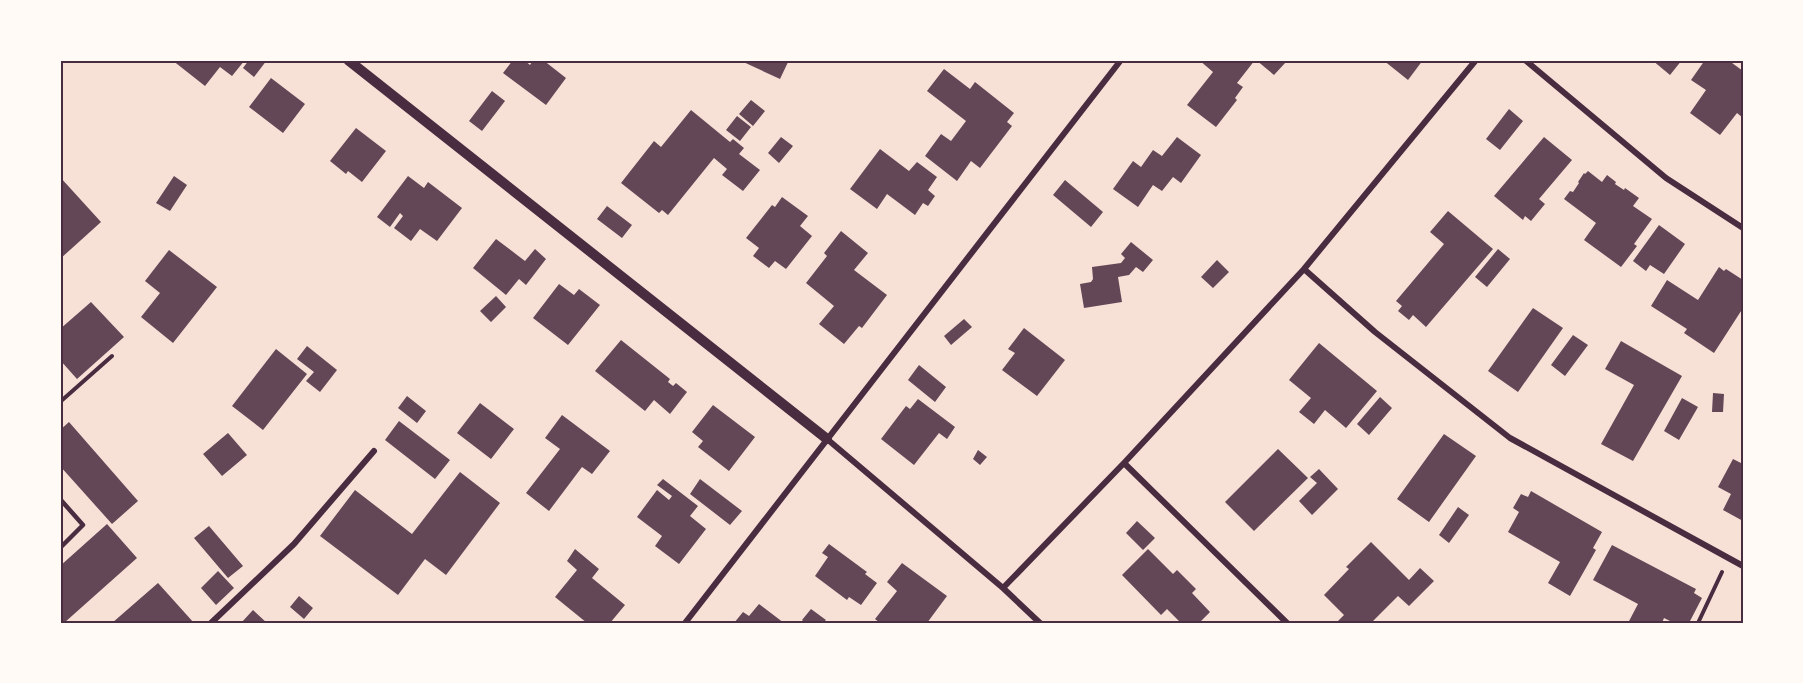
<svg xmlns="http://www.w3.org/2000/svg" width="1803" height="683" viewBox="0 0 1803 683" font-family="Quicksand,sans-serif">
	<rect width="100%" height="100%" fill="#f7e1d7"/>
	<path fill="#644757" d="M172,60H245L232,76L220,67L205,86Z
		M249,60H267L254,77L243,68Z
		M513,60H524L530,65L533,60H543L566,78L546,105L503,73Z
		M739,60H789L780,79Z
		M1199,60H1255L1237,83L1243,87L1235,98L1237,100L1216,127L1187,105L1213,72Z
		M1256,60H1284L1286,62L1274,75Z
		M1383,60H1423L1408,80Z
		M1652,60H1682L1670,75Z
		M1705,60H1728L1743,71V118L1737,113L1720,135L1690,113L1706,90L1691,80Z
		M944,69L970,89L975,82L1014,113L1007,122L1012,126L980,168L971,161L957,181L925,156L941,134L951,141L966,121L927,91Z
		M271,78L305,104L283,133L249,107Z
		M492,91L505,101L482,131L469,121Z
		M751,100L765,111L753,126L739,114Z
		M1509,109L1523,121L1500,150L1486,139Z
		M691,110L730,142L733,139L744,148L739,154L760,170L743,191L722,175L727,169L714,158L668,215L662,210L659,213L621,183L654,141L661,147Z
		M737,116L751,127L740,141L726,130Z
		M356,128L386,151L362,182L348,171L346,174L330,161Z
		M781,137L793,146L779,163L768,153Z
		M1177,137L1201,155L1181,183L1173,177L1162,191L1153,185L1138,207L1113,189L1133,161L1141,167L1153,150L1162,156Z
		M1544,137L1572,160L1539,199L1545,204L1531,221L1525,216L1523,220L1494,196Z
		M880,149L909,171L917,162L937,177L928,190L935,196L928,206L923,203L915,215L887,194L877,209L850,189Z
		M1588,171L1602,182L1607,175L1616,182L1615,184L1624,190L1625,188L1639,198L1633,206L1652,219L1634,244L1637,246L1621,267L1584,240L1596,223L1564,199L1570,191L1573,192L1579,183L1578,182L1584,173L1585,174Z
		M174,176L187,185L170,211L156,203Z
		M408,176L424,188L428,182L462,208L437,241L420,229L411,241L394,228L403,216L400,213L390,227L377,217Z
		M60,177L101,222L60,259Z
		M1065,180L1103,212L1091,227L1053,195Z
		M782,197L808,216L800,226L812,236L786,269L775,261L769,268L753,256L759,248L746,238L772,205L775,207Z
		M607,206L632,225L622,238L597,219Z
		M1448,211L1493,249L1426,327L1413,315L1409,320L1398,311L1402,306L1396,301L1444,244L1430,232Z
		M1659,225L1685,244L1664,274L1650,265L1646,271L1633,261Z
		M841,231L868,253L854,270L887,295L862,328L859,326L844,344L819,324L834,306L806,283L827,256L824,253Z
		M496,239L525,261L535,249L546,259L526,285L519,279L506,295L473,268Z
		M1131,242L1153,260L1143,272L1136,267L1129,275L1118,277L1122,302L1084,308L1080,284L1091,282L1093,279L1092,267L1121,263L1125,258L1121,254Z
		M1498,249L1510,259L1487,287L1475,277Z
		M169,250L217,287L173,343L141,317L160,293L145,281Z
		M1217,260L1229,272L1213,288L1201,277Z
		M1719,267L1724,271L1726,269L1743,280V308L1714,353L1684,333L1687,329L1651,306L1667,280L1698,300Z
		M559,284L574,295L579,289L600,305L568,345L533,318Z
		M496,296L506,307L491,322L480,311Z
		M91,302L124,337L77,379L60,360V329Z
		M1533,308L1563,328L1518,392L1488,371Z
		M964,319L972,327L951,345L944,336Z
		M1024,328L1065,360L1037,396L1002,370L1015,353L1008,349Z
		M1573,335L1588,345L1565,376L1551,365Z
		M621,340L670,379L668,382L673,386L676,383L687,392L670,414L654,400L645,411L595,371Z
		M1621,341L1682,376L1633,461L1601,444L1634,385L1605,369Z
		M1319,343L1377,391L1346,428L1325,410L1314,424L1299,412L1311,398L1289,380Z
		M307,346L337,370L320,392L306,381L314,372L297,359Z
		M276,349L307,374L263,430L232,406Z
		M919,365L946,387L935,402L908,380Z
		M1713,393L1724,394L1723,412H1712Z
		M407,396L426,411L417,423L398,408Z
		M1380,397L1392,408L1369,435L1357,424Z
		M1682,398L1698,407L1679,440L1664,431Z
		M918,399L955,427L947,439L939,433L914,465L881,439L906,406L910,409Z
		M480,403L514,429L491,459L457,433Z
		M713,405L755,437L729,471L698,447L703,441L692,432Z
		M562,415L610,451L592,474L582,467L549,511L526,493L560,449L545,438Z
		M399,421L450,460L435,479L385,440Z
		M69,422L138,501L112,524L60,466V430Z
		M228,433L247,455L222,476L203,454Z
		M1444,434L1476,456L1429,522L1397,499Z
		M1278,449L1308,478L1254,531L1225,502Z
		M978,450L987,457L980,465L973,459Z
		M1733,459L1743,464V521L1723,510L1731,494L1718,487Z
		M1319,469L1338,489L1312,515L1299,501L1317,483L1310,477Z
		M460,472L500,503L446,575L425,559L398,595L320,536L355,490L412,534Z
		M663,479L698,506L690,516L706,529L679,564L655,546L662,536L637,517L657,490L669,500L672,496L657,485Z
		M700,479L742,511L730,525L690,494Z
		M1531,491L1602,532L1593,548L1596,550L1570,596L1548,583L1560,562L1508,532L1519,512L1513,508L1521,494L1528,497Z
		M1458,507L1469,515L1449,543L1439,535Z
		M1137,521L1155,538L1143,550L1126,533Z
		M107,524L137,558L64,623H60V566Z
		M209,526L243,566L228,578L194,538Z
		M1371,542L1409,580L1420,568L1434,581L1409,606L1398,596L1371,623H1336L1344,615L1324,595L1349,569L1346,567Z
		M829,544L867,572L865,574L877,583L861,605L849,597L847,600L815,576L828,557L822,553Z
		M1612,545L1696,589L1694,593L1702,598L1689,623H1674L1664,618L1662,623H1628L1638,604L1593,580Z
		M575,549L599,569L592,578L625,605L610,623H587L555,597L577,570L567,561Z
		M1148,549L1173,574L1177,570L1196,589L1192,593L1210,612L1199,623H1181L1167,609L1161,615L1122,575Z
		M902,563L947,596L927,623H880L875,619L897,591L887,582Z
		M218,571L234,588L216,605L201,588Z
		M158,583L194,623H112Z
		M299,596L313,608L304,619L290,607Z
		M759,604L784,623H734L743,612L749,616Z
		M811,609L826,620L823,623H805L802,620Z
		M253,610L267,623H241Z"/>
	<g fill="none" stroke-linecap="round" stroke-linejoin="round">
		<path stroke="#4a2c40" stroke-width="4" d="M60,402L112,356
			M1698,623L1722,572"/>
		<path stroke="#4a2c40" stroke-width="4.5" d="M60,499L83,525L60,548"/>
		<path stroke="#4a2c40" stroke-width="6" d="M1525,60L1666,178L1743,228
			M1304,269L1375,332L1510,438L1743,566
			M827,439L1003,588L1040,623
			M1124,463L1287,623
			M1003,588L1124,463L1304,269L1476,60
			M211,623L294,544L374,451
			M685,623L1121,60"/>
		<path stroke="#4a2c40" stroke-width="10" d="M348,60L827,439"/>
	</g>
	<rect width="1803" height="683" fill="none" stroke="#fffaf5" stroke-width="123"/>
	<rect x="62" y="62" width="1680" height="560" fill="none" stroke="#4a2c40" stroke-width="2"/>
</svg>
